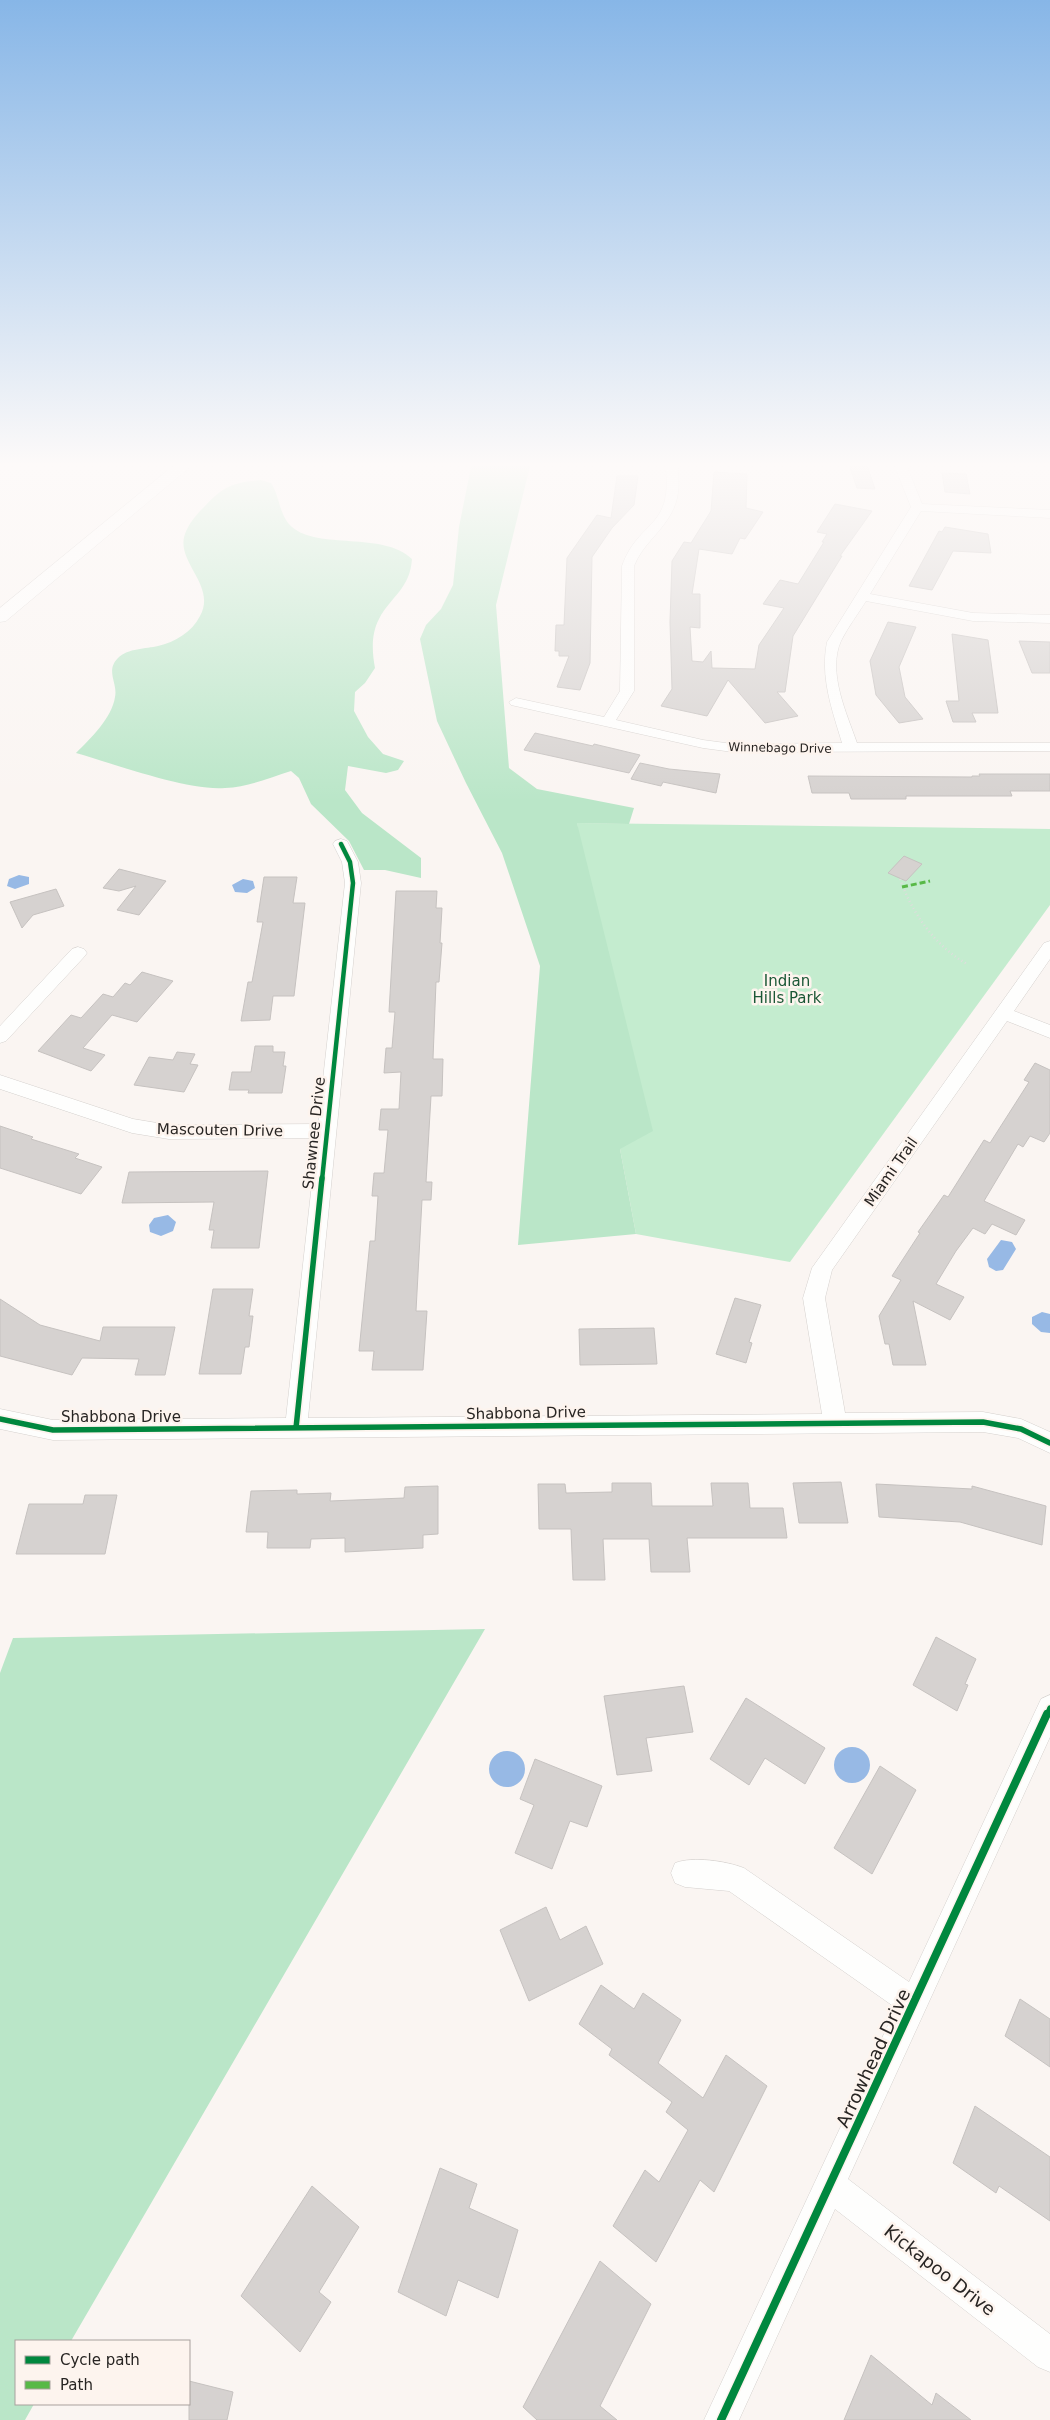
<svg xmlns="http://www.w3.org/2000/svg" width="1050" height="2420" viewBox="0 0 1050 2420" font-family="'DejaVu Sans',sans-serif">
	<rect width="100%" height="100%" fill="#faf5f2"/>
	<path fill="#c4eccf" d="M577,823L1050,829V905L790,1262L636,1234L620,1149Z"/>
	<path fill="#bae6c8" d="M472,462H531L496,605L509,768L537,789L634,808L629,824L577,823L653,1131L620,1149L636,1234L518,1245L540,966L502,853L466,783L437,721L420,639L426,625L441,609L453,585L459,527Z
		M261,480L271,483C280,496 279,516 292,527C318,550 383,531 412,559C410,589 391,596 379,619C371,634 372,652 375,668L365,683L355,692L354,711L368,737L383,754L404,761L398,770L386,773L348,766L345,790L362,813L421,858V878L385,870H364L349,841L311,804L299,778L291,771C269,778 248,787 225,788C187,791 115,764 76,753C90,739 112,718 115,697C118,683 105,671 118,658C128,648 146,649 158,646C175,642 192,632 200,616C217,585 175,562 185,534C189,523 197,514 205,506C223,486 235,482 261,480Z
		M485,1629L71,2341H16V2404H34L25,2420H0V1673L13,1638Z"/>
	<path fill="#97b9e5" d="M19,875L29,877V884L15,889L7,886L9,879Z
		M243,879L253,881L255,888L247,893L235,892L232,885Z
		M168,1215L176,1222L173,1231L161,1236L150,1232L149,1225L154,1218Z
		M1001,1240L1012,1242L1016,1249L1003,1270L996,1271L989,1267L987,1259Z
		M1042,1312L1050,1314V1333L1041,1332L1032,1324V1317Z
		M834 1765a18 18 0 1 1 36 0a18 18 0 1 1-36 0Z
		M489 1769a18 18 0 1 1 36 0a18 18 0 1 1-36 0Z"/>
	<path fill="#d6d2d0" stroke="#c6c2c0" d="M848,462H866L875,489L857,488Z
		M714,472L747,474L746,508L763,512L745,539L740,538L732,554L699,549L692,594H700V628L690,627L692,661L703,662L711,651L712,668L755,669L759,645L784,608L763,604L780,580L798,584L824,542H822L827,534L817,532L835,504L872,511L840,556H842L793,636L785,692H777L798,716L765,723L728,680L707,716L661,706L672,689L670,622L672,561L684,542L691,543L711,511Z
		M942,473L966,474L970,494L945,492Z
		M617,476H638L634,505L612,528L592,557L590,663L580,690L557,687L569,656H559V651H555L556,625H564L567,558L597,515L611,518Z
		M945,527L988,534L991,553L953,551L932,590L909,586L939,531L942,532Z
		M888,622L916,627L899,667L905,697L923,719L899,723L876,695L870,661Z
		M952,634L988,640L998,713H972L976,722H953L946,701H959Z
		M1019,641L1050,642V673H1032Z
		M535,733L593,746L594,744L640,755L629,773L524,750Z
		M640,763L669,769L720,774L716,793L663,782L661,786L631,779Z
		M979,774H1050V791H1010L1012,796H906V799H851L849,793H812L808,776L972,777V776H980Z
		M904,856L922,864L906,881L888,873Z
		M119,869L166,881L139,915L117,910L136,886L119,891L103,888Z
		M264,877H297L293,903H305L294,996H273L270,1020L241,1021L248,982H252L263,922H257Z
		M56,889L64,906L33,915L22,928L10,902Z
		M396,891H437L436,908H442L440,943H442L439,982H436L433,1059H443L442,1096H431L426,1182H432L431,1200H422L416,1311H427L423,1370H372L374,1351H359L370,1241H375L378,1196H372L374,1173H384L388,1130H379L381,1109H399L401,1072L384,1073L386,1048H392L395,1012H389Z
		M142,972L173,981L137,1022L112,1015L83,1048L105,1055L91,1071L38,1051L71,1015L81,1018L103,994L113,997L125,983L130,985Z
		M255,1046H273V1052H285L283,1066H286L282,1093H248L249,1090H229L232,1072H251Z
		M177,1052L195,1054L190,1064L198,1065L184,1092L134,1085L149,1057L173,1060Z
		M1035,1063L1050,1070V1133L1044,1142L1030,1136L1023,1147L1018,1144L984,1201L1025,1220L1016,1235L992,1224L985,1234L973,1228L956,1251L936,1284L964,1297L950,1320L913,1301L926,1365H893L889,1344H885L879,1316L901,1280L892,1276L920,1233L918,1232L944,1195L948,1197L984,1140L990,1143L1029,1082L1024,1080Z
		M0,1126L33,1137L31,1139L79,1154L75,1158L102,1167L81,1194L0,1168Z
		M268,1171L259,1248H211L214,1230H209L214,1202L122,1203L129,1172Z
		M213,1289H253L249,1316H253L249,1347H245L241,1374H199Z
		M735,1298L761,1305L749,1342L752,1343L746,1363L716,1354Z
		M0,1299L40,1325L100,1341L103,1327H175L165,1375H135L139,1359L82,1358L72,1375L0,1356Z
		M654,1328L657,1364L580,1365L579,1329Z
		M841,1482L848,1523H799L793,1483Z
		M612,1483H651L652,1506H713L711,1483H748L750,1508H783L787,1538H687L690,1572H651L649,1539H603L605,1580H573L571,1529H539L538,1484H565L566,1493L612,1492Z
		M876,1484L972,1489V1486L1046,1506L1042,1545L960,1522L879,1517Z
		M438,1486V1534L423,1535V1548L345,1552V1538L311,1539L310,1548H267L268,1532H246L251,1491L297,1490V1494L331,1493L330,1501L404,1498L405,1487Z
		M85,1495H117L105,1554H16L29,1504H83Z
		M936,1637L976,1659L965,1684L968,1685L957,1711L913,1685Z
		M684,1686L693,1732L646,1738L652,1771L617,1775L604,1696Z
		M746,1698L825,1748L805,1784L765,1758L749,1785L710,1759Z
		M535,1759L602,1786L587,1827L570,1821L552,1869L515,1853L534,1805L520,1799Z
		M880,1766L916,1790L872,1874L834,1848Z
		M546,1907L560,1940L586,1926L603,1964L529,2001L500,1930Z
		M601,1985L634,2009L643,1993L681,2020L658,2063L703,2098L726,2055L767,2086L714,2192L700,2180L656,2262L613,2226L645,2170L659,2182L688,2130L666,2112L672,2102L609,2055L612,2049L579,2024Z
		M1020,1999L1050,2019V2067L1005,2036Z
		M975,2106L1050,2157V2221L999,2186L996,2193L953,2163Z
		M440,2168L477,2184L469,2208L518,2230L498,2298L458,2280L446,2316L398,2292Z
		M312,2186L359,2227L319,2292L331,2302L300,2352L241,2296Z
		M600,2261L651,2304L600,2406L617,2420H537L523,2407Z
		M871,2355L932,2405L936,2393L971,2420H844Z
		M189,2381L233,2392L227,2420H189Z"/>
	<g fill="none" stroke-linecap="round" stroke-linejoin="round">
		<g stroke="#d5d1ce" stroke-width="1">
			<path id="street" d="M665,462H677C682,499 676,512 651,540C644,548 638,556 634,566V691L616,720L703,740L733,744L842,743C832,709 820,678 827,642L911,507L893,462H905L922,504L1050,510V518L921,511L870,594L973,613L1050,615V623L973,621L866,601C858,614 848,627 841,641C827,672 847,714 857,743H1050V751L733,752L703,748L511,705L509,702L516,698L604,717L620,691L622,566C639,518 675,530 665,462Z
				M341,839L347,841L358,862L361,883L308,1418L822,1414L803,1298L812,1268L1044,943L1050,941V959L1014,1011L1050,1025V1038L1007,1021L832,1270L825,1298L845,1413L983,1412L1021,1419L1050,1432V1453L1018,1438L983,1432L53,1440L0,1429V1409L53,1420L286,1418L317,1138L169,1139L132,1133L0,1089V1075L133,1119L169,1125L318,1124L345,883L342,862L333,844L335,841Z
				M78,947L84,949L87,953L84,957L6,1041L0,1043V1026L72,949Z
				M1050,1695V1737L848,2179L1050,2334V2372L1038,2367L835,2209L739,2420H704L896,2008L729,1891L685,1887L675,1883L671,1873L675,1863C693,1856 726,1861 744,1868L909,1982L1041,1699Z"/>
		</g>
		<g stroke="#d5d1ce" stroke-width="1">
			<path id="secondary" d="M178,462H196L6,621L0,622V608Z"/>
		</g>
		<path stroke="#dfdddd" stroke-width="2.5" stroke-dasharray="1 3" stroke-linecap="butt" d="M900,879C912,913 935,946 967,964"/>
		<use href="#street" fill="#fefefd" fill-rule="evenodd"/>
		<use href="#secondary" fill="#fefefd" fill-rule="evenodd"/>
		<path stroke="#58b947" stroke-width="3" stroke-dasharray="6 3" stroke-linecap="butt" d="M902,887L930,881"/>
		<g stroke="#fdf4ee" stroke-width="7">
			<path id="cycleway-far2" d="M322,1180L353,883L350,862L341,844"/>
		</g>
		<g stroke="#fdf4ee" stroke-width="9">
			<path id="cycleway-far1" d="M0,1419L53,1430L983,1422L1021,1429L1050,1443
				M296,1428L322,1178
				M1047,1716L1050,1708"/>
		</g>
		<g stroke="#fdf4ee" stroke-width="11">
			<path id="cycleway" d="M721,2420L1047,1714"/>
		</g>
		<use href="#cycleway-far2" stroke="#00873e" stroke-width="4.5"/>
		<use href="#cycleway-far1" stroke="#00873e" stroke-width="5.5"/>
		<use href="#cycleway" stroke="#00873e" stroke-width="8"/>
	</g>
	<linearGradient id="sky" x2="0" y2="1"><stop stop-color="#87b6e7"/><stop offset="0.58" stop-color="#fdfaf9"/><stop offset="1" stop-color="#fdfaf9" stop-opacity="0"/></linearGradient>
	<rect width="1050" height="801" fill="url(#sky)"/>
	<g text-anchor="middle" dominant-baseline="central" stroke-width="5" stroke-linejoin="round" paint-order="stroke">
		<g font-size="12" fill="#282523" stroke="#fdf4ee">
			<text transform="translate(780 748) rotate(1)">Winnebago Drive</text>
		</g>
		<g font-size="15" fill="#1b5836" stroke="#fdf4ee">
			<text x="787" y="981">Indian<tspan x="787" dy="17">Hills Park</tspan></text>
		</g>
		<g font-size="15" fill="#282523" stroke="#fdf4ee">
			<text transform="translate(220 1130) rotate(1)">Mascouten Drive</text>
			<text transform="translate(314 1133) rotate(-84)">Shawnee Drive</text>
			<text transform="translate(891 1172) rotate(-55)">Miami Trail</text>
			<text transform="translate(526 1413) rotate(-1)">Shabbona Drive</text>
			<text x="121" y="1417">Shabbona Drive</text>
		</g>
		<g font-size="18" fill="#282523" stroke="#fdf4ee">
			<text transform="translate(873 2058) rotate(-65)">Arrowhead Drive</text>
			<text transform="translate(940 2270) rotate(38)">Kickapoo Drive</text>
		</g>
	</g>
	<rect x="15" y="2340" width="175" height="65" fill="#fdf4ee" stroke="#a8a19d"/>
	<rect x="25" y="2356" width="25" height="8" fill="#00873e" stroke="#a8a19d"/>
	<text x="60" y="2365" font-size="15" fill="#282523">Cycle path</text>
	<rect x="25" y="2381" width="25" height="8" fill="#58b947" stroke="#a8a19d"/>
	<text x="60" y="2390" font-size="15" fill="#282523">Path</text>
</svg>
